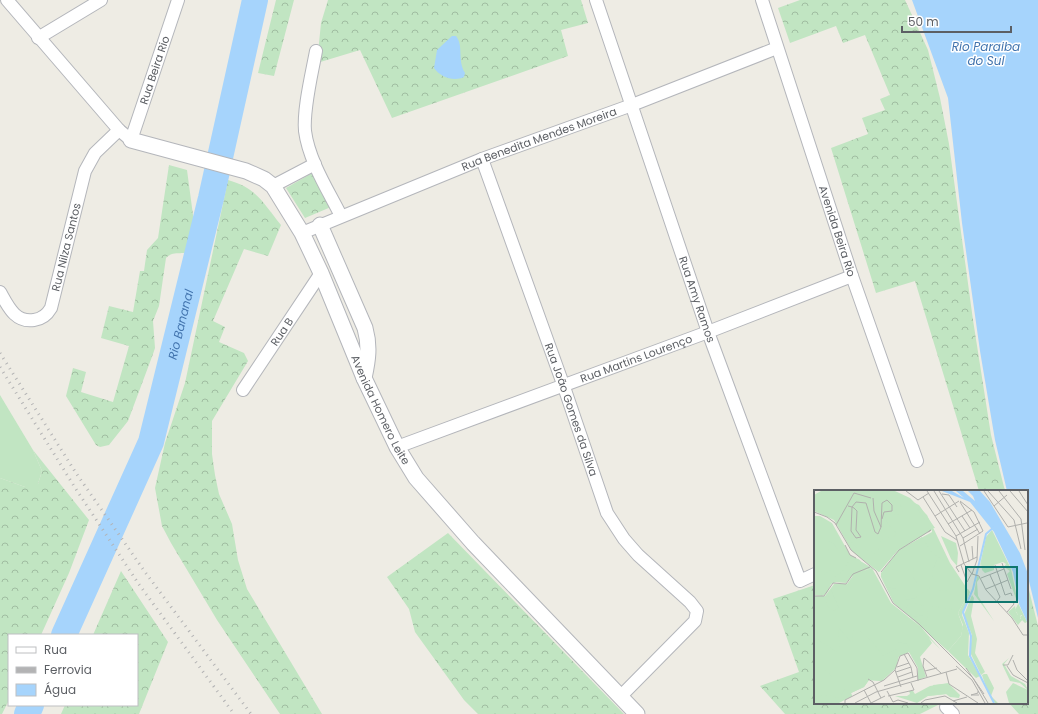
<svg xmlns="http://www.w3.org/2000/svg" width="1038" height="714" viewBox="0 0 1038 714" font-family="Poppins,sans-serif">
	<defs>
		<pattern id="forest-crowns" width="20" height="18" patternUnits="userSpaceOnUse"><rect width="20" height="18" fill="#c1e5c2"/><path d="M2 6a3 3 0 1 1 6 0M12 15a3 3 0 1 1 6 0" fill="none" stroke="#a0bda1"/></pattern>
	</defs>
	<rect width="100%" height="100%" fill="#eeece4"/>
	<path fill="#c1e5c2" d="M0,395L33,450L42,471L37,487H25L0,478Z"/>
	<path fill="url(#forest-crowns)" d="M276,0H294L274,76L258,73Z
		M328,0H581L588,23L561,30L568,56L392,118L360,50L317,63L321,23Z
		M800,0H905L928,50L940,98L949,144L973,320L991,435L1005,491H979L915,281L876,293L831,148L868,134L862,118L885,110L880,99L890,95L865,35L843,43L836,26L790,43L778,8Z
		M169,165L187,170L195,230V249C187,257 174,249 166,258L159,306L153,321L155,348L153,354L128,421L109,445L100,447L96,445L66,396L73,368L86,372L81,392L113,402L129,346L101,338L109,306L133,312L140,271H144L147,250L158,238Z
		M314,172L331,207L305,218L286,188Z
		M228,180C257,188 263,203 281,225L268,256L244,249L213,321L225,327L219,342L244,353L248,361L212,421V454L215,475L219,494L232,524L238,560L247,589L322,714H280L217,620L171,543L162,526L155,488L165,443L185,383Z
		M33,450L89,520L69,573L41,635H9V700L2,714H0V478L25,487L38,484L42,471Z
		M448,533L624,714H478L464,700L415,632L409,609L387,577Z
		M121,571L168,642L139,714H61L65,705H137V635H93Z
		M1027,582L1038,626V714H1019L1009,703H1027Z
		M815,585V703H942L920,714H785L760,686L799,672L773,599Z"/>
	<path fill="#a6d4fc" d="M912,0H1038V618L1027,573V491H1007L995,440L980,351L962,223L948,98Z
		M452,36H456C464,46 457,60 465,73L464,77C454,82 440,77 434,68L437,50Z"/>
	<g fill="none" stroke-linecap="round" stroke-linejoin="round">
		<g stroke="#a6d4fc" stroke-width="26">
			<path id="s1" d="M64,635L151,442L211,198L255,0"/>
			<path d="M27,714L31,705"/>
		</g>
		<g stroke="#b4b6bb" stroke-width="14">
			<g id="minor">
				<path id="s2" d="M7,0L119,130L131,140L178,0"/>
				<path id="s3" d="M596,0L708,332L800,581L815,574"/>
				<path id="s4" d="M762,0L852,276L917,461"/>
				<path d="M38,38L101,0"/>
				<path d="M316,51C312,73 303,109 305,131C309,161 328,190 341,216"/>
				<path id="s5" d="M482,159L563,384L607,513L624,539L638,555L690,602L697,611L695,621L620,697"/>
				<path d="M273,186L315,164"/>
				<path id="s6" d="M302,233L482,159L632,105L777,48"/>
				<path id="s7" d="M0,292C8,306 15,323 34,320C42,319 47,315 51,308L85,171L95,153L119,130"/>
				<path id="s8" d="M243,390L321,273"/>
				<path id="s9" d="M397,447L708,332L852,276"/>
				<path d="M946,707L953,714"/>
			</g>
		</g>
		<g stroke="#b4b6bb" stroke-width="17">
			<g id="tertiary">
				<path id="s10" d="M131,140L246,171L264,179L273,186L302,233L321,273L364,378L397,447L416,478L473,543L637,714"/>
				<path d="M320,225L365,328C370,346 368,360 364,378"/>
			</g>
		</g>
		<use href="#minor" stroke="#fff" stroke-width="12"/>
		<use href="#tertiary" stroke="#fff" stroke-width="15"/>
		<path stroke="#b3b3b4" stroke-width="3" stroke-dasharray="1 5" stroke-linecap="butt" d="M0,353L76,473L145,572L251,714
			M0,367L74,486L138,583L234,714"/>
	</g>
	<g text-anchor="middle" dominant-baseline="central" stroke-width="3" stroke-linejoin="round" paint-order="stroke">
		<g font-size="11" fill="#5c5f64" stroke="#fff">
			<text stroke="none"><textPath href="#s2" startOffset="261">Rua Beira Rio</textPath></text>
			<text stroke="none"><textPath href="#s6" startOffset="255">Rua Benedita Mendes Moreira</textPath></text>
			<text stroke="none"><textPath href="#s4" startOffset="243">Avenida Beira Rio</textPath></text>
			<text stroke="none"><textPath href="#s7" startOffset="132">Rua Nilza Santos</textPath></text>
			<text stroke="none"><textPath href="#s3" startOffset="316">Rua Amy Ramos</textPath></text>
			<text stroke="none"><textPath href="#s8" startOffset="70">Rua B</textPath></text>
			<text stroke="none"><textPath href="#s9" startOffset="255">Rua Martins Lourenço</textPath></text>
			<text stroke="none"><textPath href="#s10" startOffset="399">Avenida Homero Leite</textPath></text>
			<text stroke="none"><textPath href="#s5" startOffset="266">Rua João Gomes da Silva</textPath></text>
		</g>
		<g font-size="12" font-style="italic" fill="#4274ae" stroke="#fff">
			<text x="986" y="46">Rio Paraiba<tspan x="986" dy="14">do Sul</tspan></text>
			<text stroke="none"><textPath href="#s1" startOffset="333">Rio Bananal</textPath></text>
		</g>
	</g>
	<g transform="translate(814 490)">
		<rect width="214" height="214" fill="#eeece4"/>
		<path d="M7,1H81L96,8L113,25L136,73L154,100L150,101V112L144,123L149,137L147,146L134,161L80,113L67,87V83L85,60L118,42V40L84,60L65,82L38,61L20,30L0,21V5ZM0,26H6L18,33L36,65L46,70L51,81L17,94L13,103L8,106L0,105ZM127,46L142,53L144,63L143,76L137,69ZM58,78L77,113L107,137L126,159L115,148L118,153L106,167L112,187L104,190V178L95,162L85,166L68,191L55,190L50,197L37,203L38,206L25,213H0V106H11L20,94H33L40,84ZM201,116L202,122L204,125L207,124L206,129H209L204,135L194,122ZM134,193L146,205L145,208L136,207L132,204L114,206L103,213L81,206H93L96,204L95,201H99L101,204L116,196ZM199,193L214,200V213H195L192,202Z" fill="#c1e5c2"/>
		<path d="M90,8L105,15L121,38L114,39V30H111L103,18L94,27L103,34L98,39H103L108,46L84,60L65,82L38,61L29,42L47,63L51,59L65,65L64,58L61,60L62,54H66L69,47L75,48V45L79,47L83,44L74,34L70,25L87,24L89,22L85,11ZM178,40L197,79L204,113L213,132L211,133L206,128L208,125H204L201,120L204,114L193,84L196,81L190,77L192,74L189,72L180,75V80L171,83L168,80L167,74L165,80L172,47ZM108,47L118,63L129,70H123L119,79L118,87L123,93H103L99,87L100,78L88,82L78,79L75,73L85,60ZM14,51L20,54L24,60L14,59L12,55ZM38,66L58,78L39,84L32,93L20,92V87L28,82ZM0,70L15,73L24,80L22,82L16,80L10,85L16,95L10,105L0,101ZM163,86L166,88L163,92L164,106L180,131L160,104ZM68,89L73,97L82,99L91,106L92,110L101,108L117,97L125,101L133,100L144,111V120L118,116L114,120L112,136L100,127L109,125L110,116L102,113L95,114L91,119L85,117L80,113ZM154,99L156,102L148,125L155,143L154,165L166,186L162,188L134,161L147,146L149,135L144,123L150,112V101ZM17,100L25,118L20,121L12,115ZM158,105L160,108L157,126L163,149L161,163L171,182L167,185L156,162L158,145L150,125ZM24,137L38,153L39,141L44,140L58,151L69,166L83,159L81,154L84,152L93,154L98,165L95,162L85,166L82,178L68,191L55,190L50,197L37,203L38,206L29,210L27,205L31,199H22L16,193L18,187L14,182L0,176V147L23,162L26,157ZM195,168L190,174L197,186L211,194L214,200L206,193L196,191L188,174ZM170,184H173L180,198L177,206L184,213H181L174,203L168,185ZM129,194L122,200L130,202L133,196L132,204L114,206L113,203L121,201L119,195ZM15,205L25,208V213H0V207Z" fill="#c1e5c2"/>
		<path d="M128,1H138L150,8L142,1H149L161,11L159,6L154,1H166L176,12L206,63L214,84V134L205,114L199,82L180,42L156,12Z" fill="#a6d4fc"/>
		<path fill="none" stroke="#a6d4fc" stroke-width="2" d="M180,37L172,44L159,99L149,122L157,146L156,166L180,213"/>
		<path fill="none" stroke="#b0b0ad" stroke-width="1" d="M92,1L104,10M113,1L142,46L150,74L158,84M120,1L149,48L155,72M125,1L151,41M170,1L194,37L213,33M174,1L200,30L207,59M185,1L207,29L211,60M196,1L214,22M205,1L214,15M128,4L135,5L143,17M109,7L131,42L143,50M104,10L115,3M146,11L160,22L169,41M146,12L166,44M34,16L38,17L40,18L43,21L42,40L47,47L42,48L37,41L38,17L42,12L52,13L61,42L64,44L67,37L60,21L59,8M180,16L193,5M0,22L13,27L21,33L37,60L62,81L79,113L105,134L159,188L174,213M121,26L145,11M148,26L156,38M134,34L158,20M22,35L40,3L57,8M67,37L68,13L73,10L78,15V21L70,22L68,29M142,46L166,32M149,48L164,39M31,55L36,65L42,68M146,56L169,41M158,56L159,69M188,73L197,99M147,75L153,92L158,83M181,75L191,105L197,103L198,106M67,82L85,60L117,40L114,42M145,82L142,77L163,67M158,84L165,86L172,100L198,128L209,145H214M158,84L163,70L164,46M176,85L186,107L183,111M167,88L190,79M172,99L194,90M0,106H10L19,93L32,94L39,84L56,77M193,122L200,114L199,112M90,164L97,177L99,187M199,170L203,180L214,191M189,175H194L199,165M142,176L158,190L171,213M193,176L199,185L214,193M83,177L95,173M152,178L170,204M81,180L87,197M111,181L123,178M82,182L97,177M132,182L135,194L164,213M84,187L98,182M113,187L109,176L110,168L127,183M54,189L59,192L67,208M70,196L103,186M50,200L57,213M73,201L79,212L84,210L94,213M164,201V203L157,205H165M74,206L100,200L97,193M139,211L153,207M31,213V210L70,190L81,180L86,166L94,163L103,178L104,191M41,213L62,202L143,179M57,213L71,206M107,213L111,210L131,206L143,213"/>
		<path fill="#0f766e" fill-opacity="0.15" stroke="#0f766e" stroke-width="2" d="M152,77H203V112H152Z"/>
		<rect width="214" height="214" fill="none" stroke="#5c5f64" stroke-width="2"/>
	</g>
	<rect x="8" y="634" width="130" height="72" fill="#ffffff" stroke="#bebfc1"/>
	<rect x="16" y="647" width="20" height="6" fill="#ffffff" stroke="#bebfc1"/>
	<text x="44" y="654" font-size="12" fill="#5c5f64">Rua</text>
	<rect x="16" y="667" width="20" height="6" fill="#b3b3b4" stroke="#bebfc1"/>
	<text x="44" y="674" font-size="12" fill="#5c5f64">Ferrovia</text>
	<rect x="16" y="684" width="20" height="12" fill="#a6d4fc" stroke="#bebfc1"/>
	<text x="44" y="694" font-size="12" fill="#5c5f64">Água</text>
	<path d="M902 26v6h109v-6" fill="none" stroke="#5c5f64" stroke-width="2"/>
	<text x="908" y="26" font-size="12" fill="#5c5f64" stroke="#ffffff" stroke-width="3" paint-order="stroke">50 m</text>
</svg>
